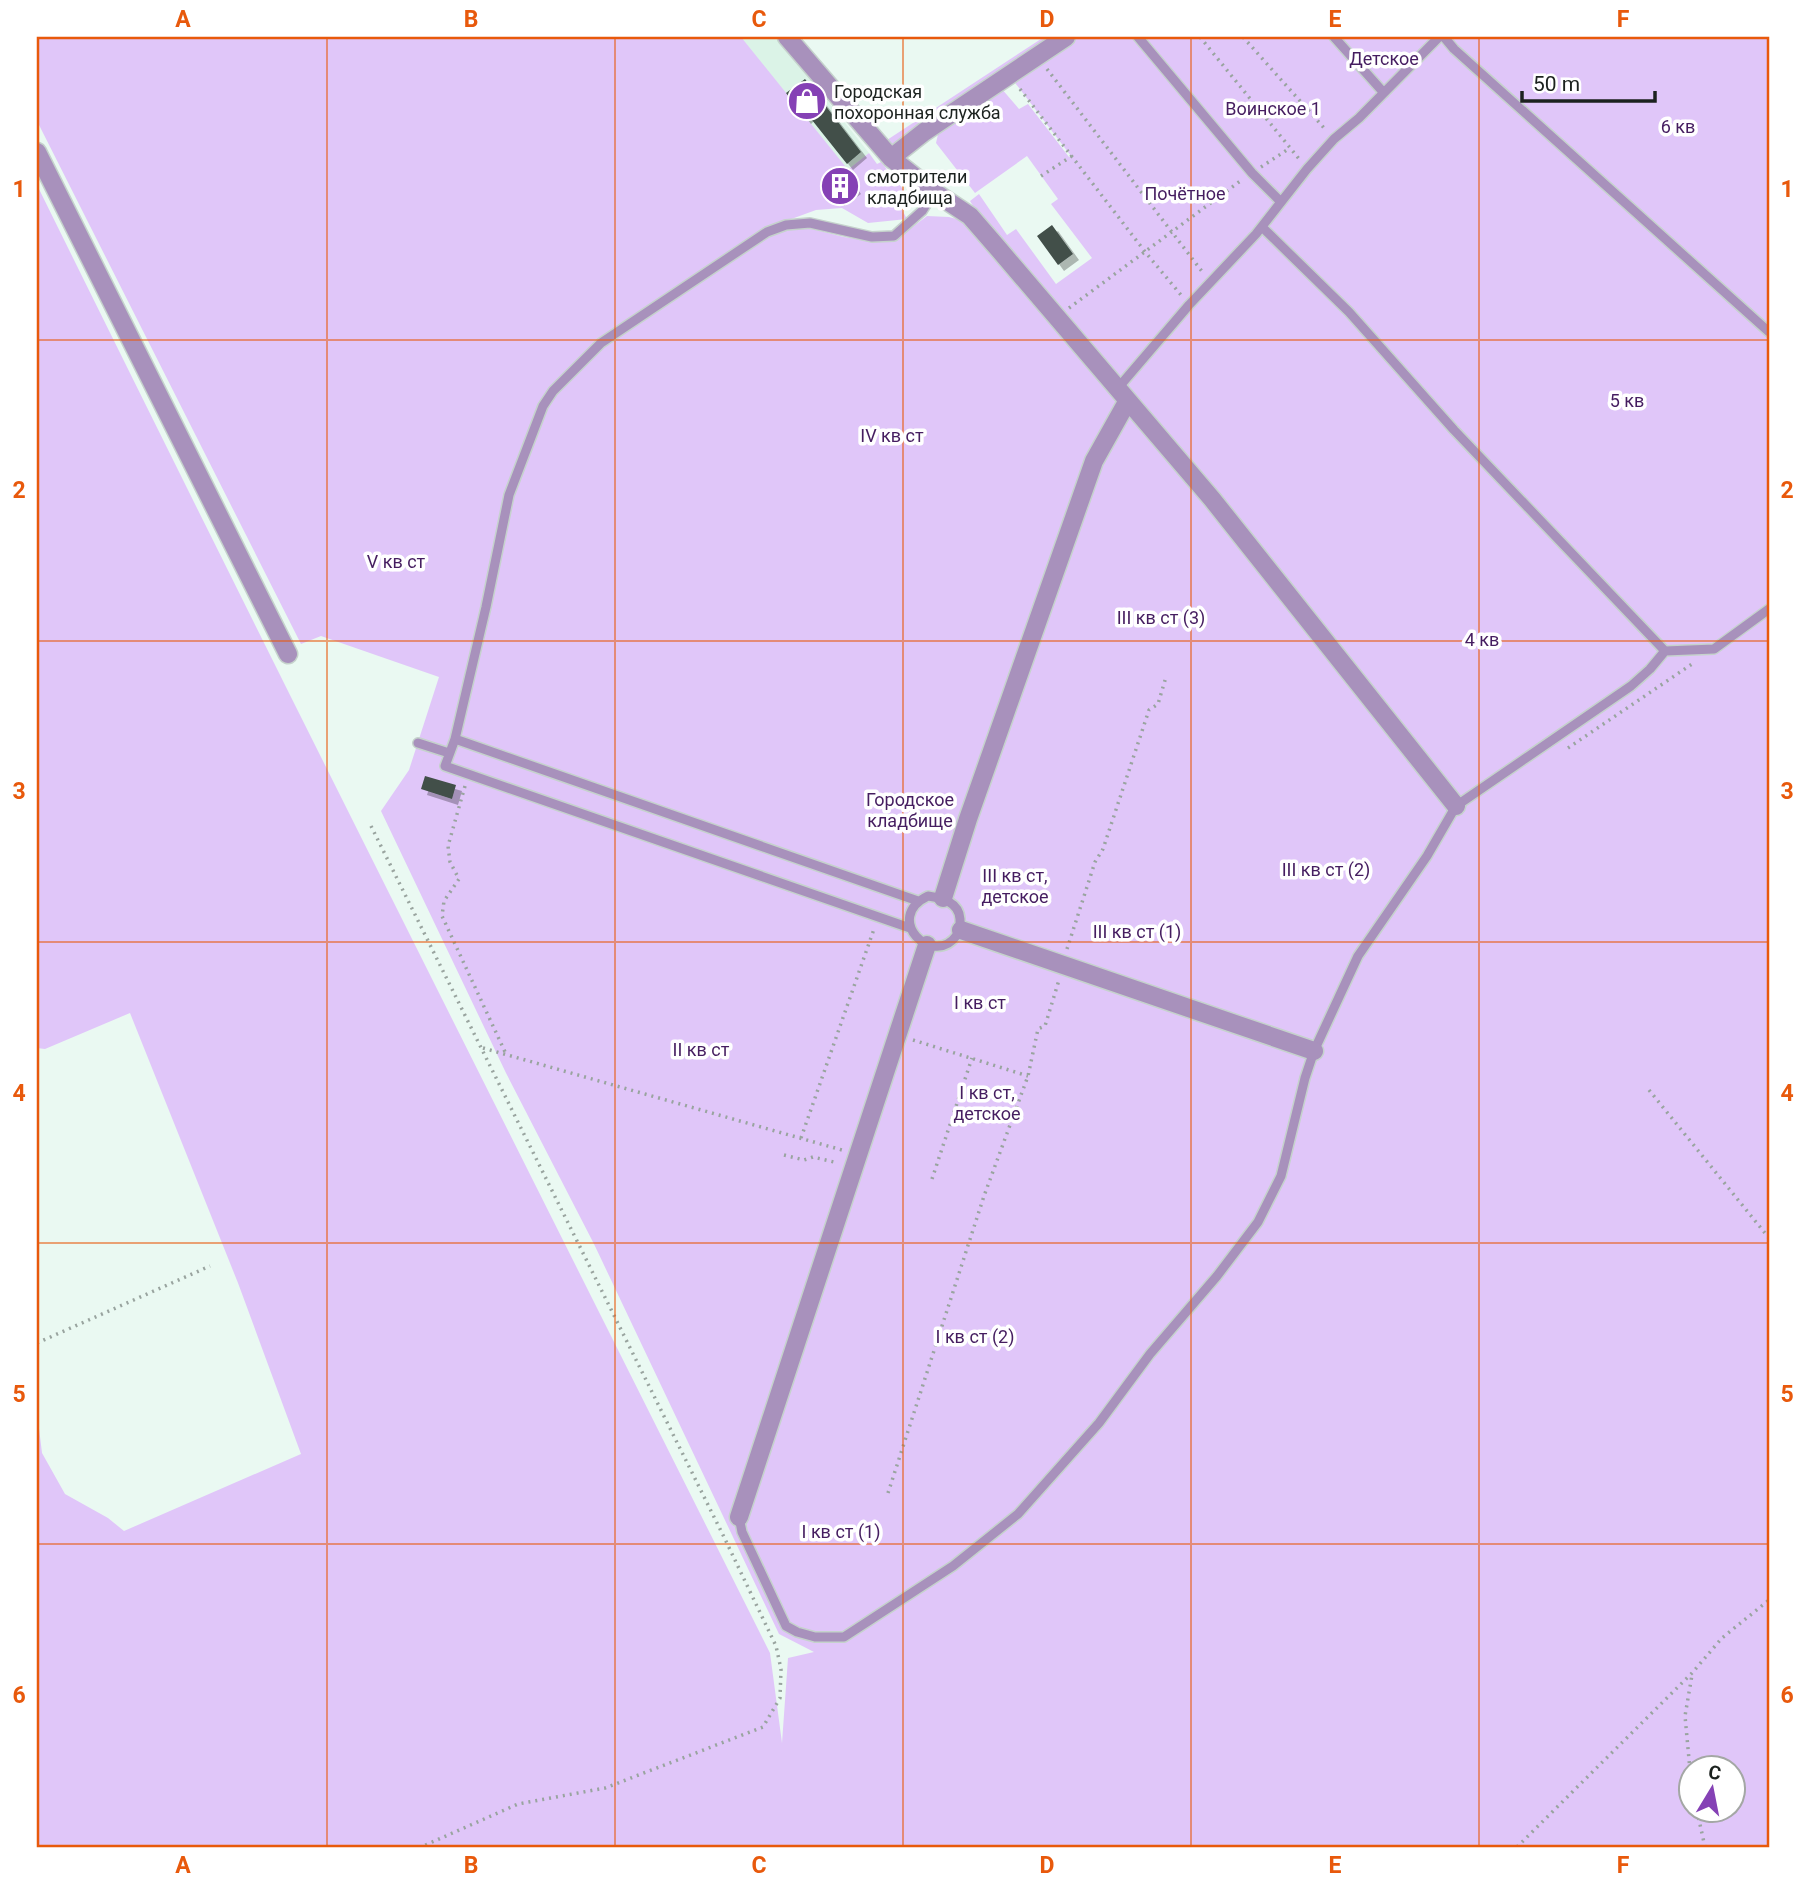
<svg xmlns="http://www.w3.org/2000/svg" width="1806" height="1884" viewBox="0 0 1806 1884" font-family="Roboto,sans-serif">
	<defs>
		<filter id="shadow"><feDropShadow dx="6" dy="6" stdDeviation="0" flood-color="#0004"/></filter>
	</defs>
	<rect width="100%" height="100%" fill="#eaf9f2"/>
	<path fill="#dbf3e7" d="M735,37H777L869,153L845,172L857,188L838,202L823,184Z"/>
	<path fill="#e0c6f9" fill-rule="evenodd" d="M37,37H741L845,166L823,184L837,202L856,188L845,172L869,153L877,164L881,162L911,199L901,208L907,219L868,223L842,208L816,210L764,229L804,227L844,237L877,242L898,238L927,216L949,217L964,221L977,212L970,201L979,194L1007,235L1016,229L1056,284L1092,258L1051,204L1058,199L1027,156L975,193L936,143L939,130L1001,88L1019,109L1028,104L1069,157L1071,156L1006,71L897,144H890L887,140L1044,37H1769V1847H37V1412L42,1453L65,1494L108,1518L124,1531L301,1454L238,1283L130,1013L45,1049L37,1048V185C279,676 525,1164 770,1653L782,1743L788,1658L814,1652L779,1634L594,1244L506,1073L381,811L409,770L439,677L321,636L301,644L37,121ZM1690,1769H1732V1811H1690Z"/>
	<path fill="#424f49" filter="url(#shadow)" d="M805,79L861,152L847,164L808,115L805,118L786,93Z
		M843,171L855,188L838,200L826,184Z
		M1052,225L1073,254L1058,265L1037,236Z
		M425,776L456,785L452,799L421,789Z"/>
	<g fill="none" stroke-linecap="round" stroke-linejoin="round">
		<g stroke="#c5d2cc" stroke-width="12">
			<path id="lane" d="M1138,37L1252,173L1280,201
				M1334,37L1384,93
				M1444,37L1454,49L1769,332
				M1262,227L1349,312L1454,430L1665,651
				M1118,388L1189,305L1256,234L1307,169L1334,139L1359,118L1439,37
				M455,739L918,901
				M418,743L449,753
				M928,896C942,898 959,902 960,919C960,926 961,929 957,935C933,969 882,918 928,896Z
				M910,928L445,766L455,739L486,607L509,495L543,406L553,391L601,343L767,232L786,225L810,223L872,237L894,236L922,211L934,192
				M739,1517L742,1532L786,1626L797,1632L815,1637H844L953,1566L1018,1514L1099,1423L1150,1354L1217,1276L1258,1222L1281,1176L1305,1078L1314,1051L1358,956L1427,856L1456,806L1631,686L1650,669L1665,651L1714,649L1769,609"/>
		</g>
		<g stroke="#c5d2cc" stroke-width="21">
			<path id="street" d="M787,37L891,158L934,192L970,216L996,246L1212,499L1456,806
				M37,152L288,654
				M891,158L924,132L1066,37
				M943,898L968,819L1094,461L1127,402
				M961,930L1314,1051
				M739,1517L927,945"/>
		</g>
		<path stroke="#99a49f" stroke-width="3.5" stroke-dasharray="2 5" stroke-linecap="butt" d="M1200,37L1300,160
			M1243,37L1325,129
			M1047,69L1204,274
			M1020,89L1146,253L1181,295
			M1261,167L1290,148
			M1041,176L1072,156
			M1069,308L1243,179
			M1568,748L1692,664
			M465,786L448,846L450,862L459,879L444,901L442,916L506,1054
			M371,826L723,1535L776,1646L781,1669L780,1698L763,1727L605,1788L518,1804L421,1847
			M1067,949L1095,862L1103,849L1149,710L1158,704L1166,677
			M913,1040L1028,1076
			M483,1048L842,1150
			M1649,1090L1769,1238
			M801,1138L874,929
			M784,1155L804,1160L813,1157L838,1163
			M932,1179L972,1058
			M37,1343L210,1266
			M888,1493L984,1196L1028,1076L1038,1029L1045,1026L1059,980
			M1690,1770L1685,1716L1692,1675
			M1697,1811L1705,1847
			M1517,1847L1692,1673L1722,1638L1769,1600"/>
		<use href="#lane" stroke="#a891bc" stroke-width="9"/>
		<use href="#street" stroke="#a891bc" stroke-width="18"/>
	</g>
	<path fill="none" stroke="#e8590c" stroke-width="2" stroke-opacity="0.55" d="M327,37V1847M615,37V1847M903,37V1847M1191,37V1847M1479,37V1847M37,340H1769M37,641H1769M37,942H1769M37,1243H1769M37,1544H1769"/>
	<defs>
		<g id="shop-disc" transform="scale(2.0125)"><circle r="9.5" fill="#8541b5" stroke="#fff"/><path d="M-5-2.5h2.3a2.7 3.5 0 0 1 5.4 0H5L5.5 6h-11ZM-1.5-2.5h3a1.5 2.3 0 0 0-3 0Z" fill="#fff"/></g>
		<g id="building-disc" transform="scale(2.0125)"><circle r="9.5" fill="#8541b5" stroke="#fff"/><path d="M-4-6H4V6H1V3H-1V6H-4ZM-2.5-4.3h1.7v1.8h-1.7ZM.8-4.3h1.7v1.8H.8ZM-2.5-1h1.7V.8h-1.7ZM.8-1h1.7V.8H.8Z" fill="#fff"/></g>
	</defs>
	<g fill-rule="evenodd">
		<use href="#shop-disc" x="807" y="101"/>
		<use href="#building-disc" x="840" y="186"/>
	</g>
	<g text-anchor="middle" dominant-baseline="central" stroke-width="7" stroke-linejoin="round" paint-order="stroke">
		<g font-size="18" fill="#451d60" stroke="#fff">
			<text x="1384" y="58">Детское</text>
			<text x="1273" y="108">Воинское 1</text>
			<text x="1678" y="126">6 кв</text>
			<text x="1185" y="193">Почётное</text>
			<text x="1627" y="400">5 кв</text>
			<text x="892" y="435">IV кв ст</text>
			<text x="396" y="561">V кв ст</text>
			<text x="1161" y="617">III кв ст (3)</text>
			<text x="1482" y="639">4 кв</text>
			<text x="910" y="799">Городское<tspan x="910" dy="21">кладбище</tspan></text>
			<text x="1326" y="869">III кв ст (2)</text>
			<text x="1015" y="875">III кв ст,<tspan x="1015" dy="21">детское</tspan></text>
			<text x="1137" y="931">III кв ст (1)</text>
			<text x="980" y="1002">I кв ст</text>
			<text x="701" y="1049">II кв ст</text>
			<text x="987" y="1092">I кв ст,<tspan x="987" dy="21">детское</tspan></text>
			<text x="975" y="1336">I кв ст (2)</text>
			<text x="841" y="1531">I кв ст (1)</text>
		</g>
		<g font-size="18" fill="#1c221f" stroke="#fff" text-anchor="start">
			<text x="834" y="91">Городская<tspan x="834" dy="21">похоронная служба</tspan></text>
			<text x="867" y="176">смотрители<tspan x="867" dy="21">кладбища</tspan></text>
		</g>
	</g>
	<rect width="1806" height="1884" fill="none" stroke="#ffffff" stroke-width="77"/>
	<g transform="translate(1712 1789) rotate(10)"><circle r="33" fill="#ffffff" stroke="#a4a7a5" stroke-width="2"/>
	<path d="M0-5L12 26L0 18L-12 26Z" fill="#8541b5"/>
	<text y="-10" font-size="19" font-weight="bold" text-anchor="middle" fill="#1c221f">С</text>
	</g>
	<path d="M1522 91v10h133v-10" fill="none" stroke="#1c221f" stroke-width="3.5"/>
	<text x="1533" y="91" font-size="21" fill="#1c221f" stroke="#ffffff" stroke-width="5" paint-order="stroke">50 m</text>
	<rect x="38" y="38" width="1730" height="1808" fill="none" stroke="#e8590c" stroke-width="2.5"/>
	<g font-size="23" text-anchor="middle" font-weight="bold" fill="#e8590c">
		<text x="183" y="27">A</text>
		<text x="471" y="27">B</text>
		<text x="759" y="27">C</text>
		<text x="1047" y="27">D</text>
		<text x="1335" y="27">E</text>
		<text x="1623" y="27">F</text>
		<text x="19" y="197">1</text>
		<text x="1787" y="197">1</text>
		<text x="19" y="498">2</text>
		<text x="1787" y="498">2</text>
		<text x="19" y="799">3</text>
		<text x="1787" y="799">3</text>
		<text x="19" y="1101">4</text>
		<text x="1787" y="1101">4</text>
		<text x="19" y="1402">5</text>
		<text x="1787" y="1402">5</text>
		<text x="19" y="1703">6</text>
		<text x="1787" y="1703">6</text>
		<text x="183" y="1873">A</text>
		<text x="471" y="1873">B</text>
		<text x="759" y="1873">C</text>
		<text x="1047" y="1873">D</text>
		<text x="1335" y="1873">E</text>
		<text x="1623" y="1873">F</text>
	</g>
</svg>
